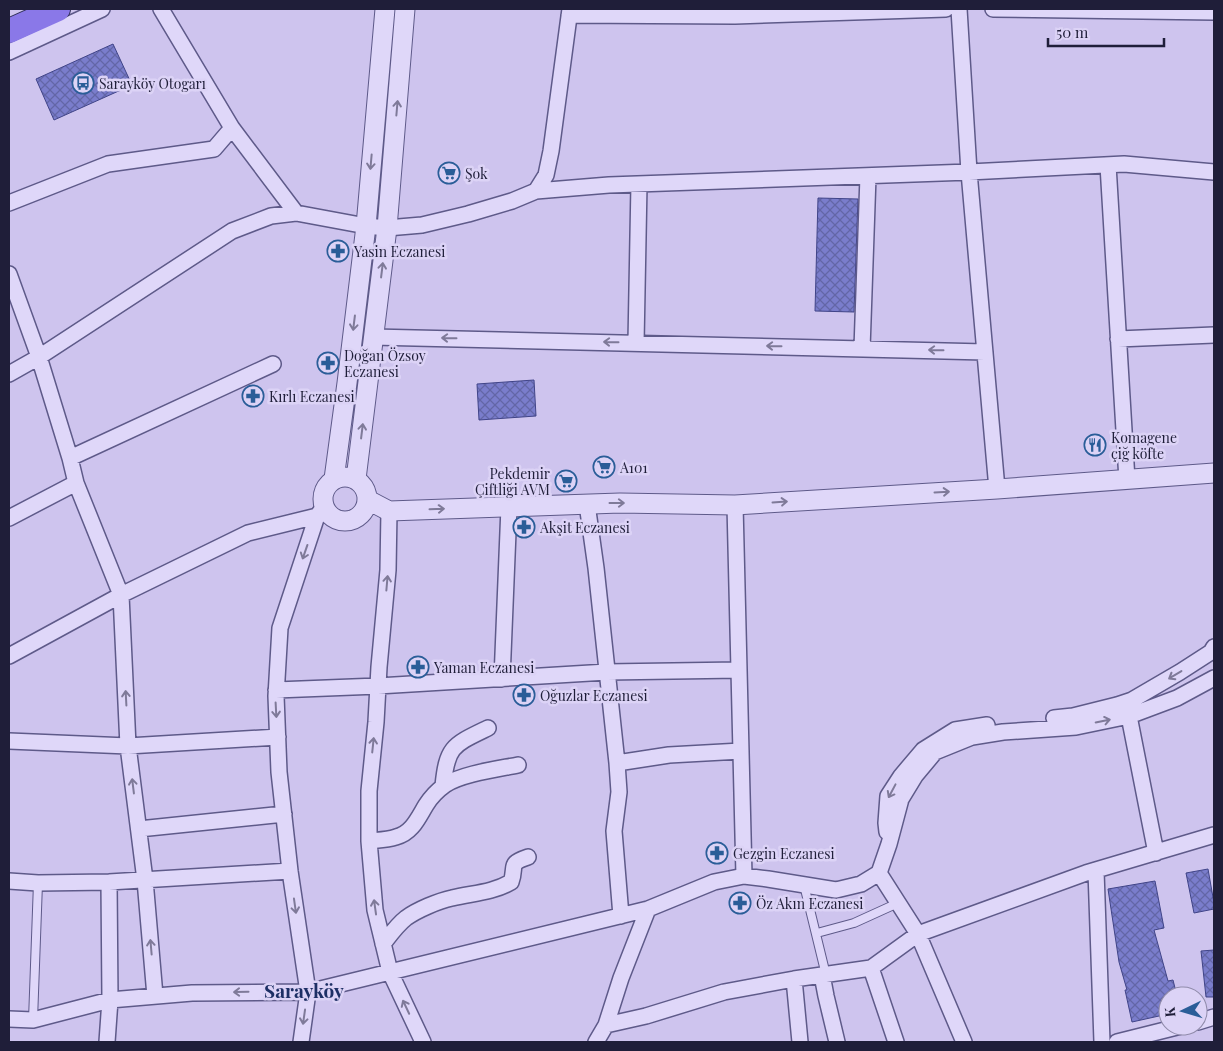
<svg xmlns="http://www.w3.org/2000/svg" width="1223" height="1051" viewBox="0 0 1223 1051" font-family="'Playfair Display',serif">
	<defs>
		<pattern id="building-cross-hatch" width="8" height="8" patternUnits="userSpaceOnUse" patternTransform="scale(1.25)"><rect width="8" height="8" fill="#7a7dcc"/><path d="M0 0l8 8M0 8l8-8" fill="none" stroke="#6366a7"/></pattern>
	</defs>
	<rect width="100%" height="100%" fill="#cec4ee"/>
	<path fill="url(#building-cross-hatch)" stroke="#404488" d="M113,44L132,85L54,120L36,79Z
		M818,198L858,199L854,312L815,311Z
		M534,380L536,416L479,420L477,384Z
		M1208,869L1214,903V909L1194,913L1186,873Z
		M1155,881L1164,928L1154,930L1168,981L1173,980L1177,996H1168V1014L1132,1022L1125,990H1127L1119,962L1108,889Z
		M1214,950V997H1206L1201,951Z"/>
	<g fill="none" stroke-linecap="round" stroke-linejoin="round">
		<g stroke="#5e5a89" stroke-width="10">
			<path id="service" d="M804,885L826,975
				M817,933L854,923L898,903
				M33,1020L38,883"/>
		</g>
		<g stroke="#5e5a89" stroke-width="18">
			<path id="minor" d="M161,9L232,128L296,213
				M959,9L969,172L997,489
				M993,9L1214,12
				M569,15L735,16L946,9
				M9,52L102,9
				M1108,165L1127,480
				M536,191L546,175L551,151L570,9
				M9,203L108,164L214,149L232,128
				M9,274L39,357L70,458L76,483L121,595L128,746L145,880L155,996
				M373,337L985,352
				M1118,339L1214,335
				M636,343L639,184
				M862,349L868,176
				M9,374L39,357L232,231L271,216L296,213L366,226L387,228L422,225L468,214L512,201L536,191L609,185L969,172L1124,164L1214,172
				M70,458L273,364
				M587,504L596,568L617,763L619,792L614,831L621,916
				M735,505L744,876
				M389,511L388,570L379,667L376,722L369,791V841L375,910L390,972L423,1042
				M9,518L76,483
				M9,656L121,595L248,533L317,516
				M502,679L509,507
				M276,690L378,686L607,672L739,670
				M1129,716L1156,853
				M1054,718L1073,716L1117,705L1132,700L1180,672L1211,652L1214,647
				M9,741L128,746L278,737
				M617,763L669,755L741,751
				M443,786C447,746 453,745 488,728
				M139,829L284,814
				M887,832L886,823L888,796L901,776L923,750L955,730L987,725
				M369,841C378,840 387,840 396,837C412,833 418,818 426,805C431,797 438,790 445,785C461,774 498,769 518,765
				M1096,871L1102,1042
				M879,873L918,934L964,1042
				M9,881L38,883L109,882L290,871
				M383,944C390,935 397,925 406,918C417,910 438,901 452,898C472,893 492,893 511,882C517,866 507,864 528,857
				M871,968L896,1042
				M822,975L826,996L837,1042
				M794,979L800,1042
				M9,1019L33,1020L110,1000L192,993L308,992L648,909L714,882L744,876L768,879L836,890L861,884L879,873L889,844L901,799L915,776L935,752L972,737L1003,732L1076,727L1129,716L1177,698L1214,678
				M1198,1022L1214,1017
				M606,1025L646,1016L724,992L794,979L871,968L918,934L1086,873L1214,835
				M107,1042L110,1000L109,882
				M301,1042L308,992L290,871L279,772L276,696L280,628L317,516L324,507
				M596,1042L606,1025L621,978L648,909
				M1117,1042L1181,1026"/>
		</g>
		<g stroke="#5e5a89" stroke-width="21">
			<path id="tertiary" d="M323 499a22 22 0 1 1 44 0a22 22 0 1 1-44 0Z
				M334,479L347,383L366,226L385,9
				M356,479L387,228L405,9
				M368,500L389,511L620,503L735,505L997,489L1214,473"/>
		</g>
		<g stroke="#2f2e57" stroke-width="26">
			<path id="trunk" d="M9,31L58,9"/>
		</g>
		<use href="#service" stroke="#dfd7f9" stroke-width="8"/>
		<use href="#minor" stroke="#dfd7f9" stroke-width="15"/>
		<use href="#tertiary" stroke="#dfd7f9" stroke-width="19"/>
		<use href="#trunk" stroke="#8a78e8" stroke-width="24"/>
	</g>
	<defs><path id="oneway-shaft" d="M-6 0H5M1.5-3L5.5 0L1.5 3" fill="none" stroke-width="1.6" stroke-linecap="round" stroke-linejoin="round" transform="scale(1.25)"/></defs>
	<g stroke="#7f7a99">
		<use href="#oneway-shaft" transform="translate(397 108) rotate(-85)"/>
		<use href="#oneway-shaft" transform="translate(371 162) rotate(95)"/>
		<use href="#oneway-shaft" transform="translate(382 270) rotate(-83)"/>
		<use href="#oneway-shaft" transform="translate(354 323) rotate(97)"/>
		<use href="#oneway-shaft" transform="translate(449 338) rotate(-179)"/>
		<use href="#oneway-shaft" transform="translate(611 342) rotate(-179)"/>
		<use href="#oneway-shaft" transform="translate(774 346) rotate(-179)"/>
		<use href="#oneway-shaft" transform="translate(936 350) rotate(-179)"/>
		<use href="#oneway-shaft" transform="translate(362 431) rotate(-83)"/>
		<use href="#oneway-shaft" transform="translate(942 492) rotate(-3)"/>
		<use href="#oneway-shaft" transform="translate(780 502) rotate(-4)"/>
		<use href="#oneway-shaft" transform="translate(617 503)"/>
		<use href="#oneway-shaft" transform="translate(437 509) rotate(-2)"/>
		<use href="#oneway-shaft" transform="translate(305 552) rotate(109)"/>
		<use href="#oneway-shaft" transform="translate(387 583) rotate(-85)"/>
		<use href="#oneway-shaft" transform="translate(1175 675) rotate(149)"/>
		<use href="#oneway-shaft" transform="translate(126 698) rotate(-93)"/>
		<use href="#oneway-shaft" transform="translate(276 710) rotate(87)"/>
		<use href="#oneway-shaft" transform="translate(1103 721) rotate(-11)"/>
		<use href="#oneway-shaft" transform="translate(373 745) rotate(-84)"/>
		<use href="#oneway-shaft" transform="translate(133 786) rotate(-97)"/>
		<use href="#oneway-shaft" transform="translate(892 791) rotate(118)"/>
		<use href="#oneway-shaft" transform="translate(295 906) rotate(82)"/>
		<use href="#oneway-shaft" transform="translate(375 907) rotate(-98)"/>
		<use href="#oneway-shaft" transform="translate(151 947) rotate(-95)"/>
		<use href="#oneway-shaft" transform="translate(241 992) rotate(179)"/>
		<use href="#oneway-shaft" transform="translate(406 1007) rotate(-115)"/>
		<use href="#oneway-shaft" transform="translate(304 1017) rotate(98)"/>
	</g>
	<defs>
		<g id="bus-ring" transform="scale(1.125)"><circle r="9.5" fill="#dcd3f6" stroke="#2a5d98" stroke-width="1.5"/><path d="M-5-6H5V4H4V6H2V4H-2V6H-4V4H-5ZM-3.5-4V0h7V-4ZM-3.5 1.2v1.5H-2V1.2ZM2 1.2v1.5H3.5V1.2Z" fill="#2a5d98"/></g>
		<g id="supermarket-ring" transform="scale(1.125)"><circle r="9.5" fill="#dcd3f6" stroke="#2a5d98" stroke-width="1.5"/><path d="M-6-5.5h2.5l.6 2H6L4.5 2H-2.5L-4.4-4H-6ZM-1.5 3.2a1.3 1.3 0 1 0 .1 0ZM3 3.2a1.3 1.3 0 1 0 .1 0Z" fill="#2a5d98"/></g>
		<g id="pharmacy-ring" transform="scale(1.125)"><circle r="9.5" fill="#dcd3f6" stroke="#2a5d98" stroke-width="1.5"/><path d="M-2-6h4v4h4v4h-4v4h-4v-4h-4v-4h4Z" fill="#2a5d98"/></g>
		<g id="restaurant-ring" transform="scale(1.125)"><circle r="9.5" fill="#dcd3f6" stroke="#2a5d98" stroke-width="1.5"/><path d="M-5-6h1v4h1v-4h1v4h1v-4h1v5L-1.5 .5V6h-2V.5L-5-1ZM5-6V6H3V1.5H1.5Q1.5-4 5-6Z" fill="#2a5d98"/></g>
	</defs>
	<g fill-rule="evenodd">
		<use href="#bus-ring" x="83" y="83"/>
		<use href="#supermarket-ring" x="449" y="173"/>
		<use href="#pharmacy-ring" x="338" y="251"/>
		<use href="#pharmacy-ring" x="328" y="363"/>
		<use href="#pharmacy-ring" x="253" y="396"/>
		<use href="#restaurant-ring" x="1095" y="445"/>
		<use href="#supermarket-ring" x="604" y="467"/>
		<use href="#supermarket-ring" x="566" y="481"/>
		<use href="#pharmacy-ring" x="524" y="527"/>
		<use href="#pharmacy-ring" x="418" y="667"/>
		<use href="#pharmacy-ring" x="524" y="695"/>
		<use href="#pharmacy-ring" x="717" y="853"/>
		<use href="#pharmacy-ring" x="740" y="903"/>
	</g>
	<g text-anchor="middle" dominant-baseline="central" stroke-width="5" stroke-linejoin="round" paint-order="stroke">
		<g font-size="14" fill="#1f1e39" stroke="#dcd3f6" text-anchor="start">
			<text x="99" y="83">Sarayköy Otogarı</text>
			<text x="465" y="173">Şok</text>
			<text x="354" y="251">Yasin Eczanesi</text>
			<text x="344" y="355">Doğan Özsoy<tspan x="344" dy="16">Eczanesi</tspan></text>
			<text x="269" y="396">Kırlı Eczanesi</text>
			<text x="1111" y="437">Komagene<tspan x="1111" dy="16">çiğ köfte</tspan></text>
			<text x="620" y="467">A101</text>
			<text x="550" y="473" text-anchor="end">Pekdemir<tspan x="550" dy="16">Çiftliği AVM</tspan></text>
			<text x="540" y="527">Akşit Eczanesi</text>
			<text x="434" y="667">Yaman Eczanesi</text>
			<text x="540" y="695">Oğuzlar Eczanesi</text>
			<text x="733" y="853">Gezgin Eczanesi</text>
			<text x="756" y="903">Öz Akın Eczanesi</text>
		</g>
		<g font-size="19" font-weight="bold" fill="#1d2f65" stroke="#dcd3f6">
			<text x="304" y="990">Sarayköy</text>
		</g>
	</g>
	<rect width="1223" height="1051" fill="none" stroke="#1f1e39" stroke-width="20"/>
	<g transform="translate(1183 1011) rotate(265)"><circle r="24" fill="#dcd3f6" stroke="#908baa"/>
	<path d="M0-4L9 19L0 12L-9 19Z" fill="#2a5d98"/>
	<text y="-8" font-size="14" font-weight="bold" text-anchor="middle" fill="#1f1e39">K</text>
	</g>
	<path d="M1048 38v8h116v-8" fill="none" stroke="#1f1e39" stroke-width="2.5"/>
	<text x="1056" y="38" font-size="15" fill="#1f1e39" stroke="#dcd3f6" stroke-width="4" paint-order="stroke">50 m</text>
</svg>
